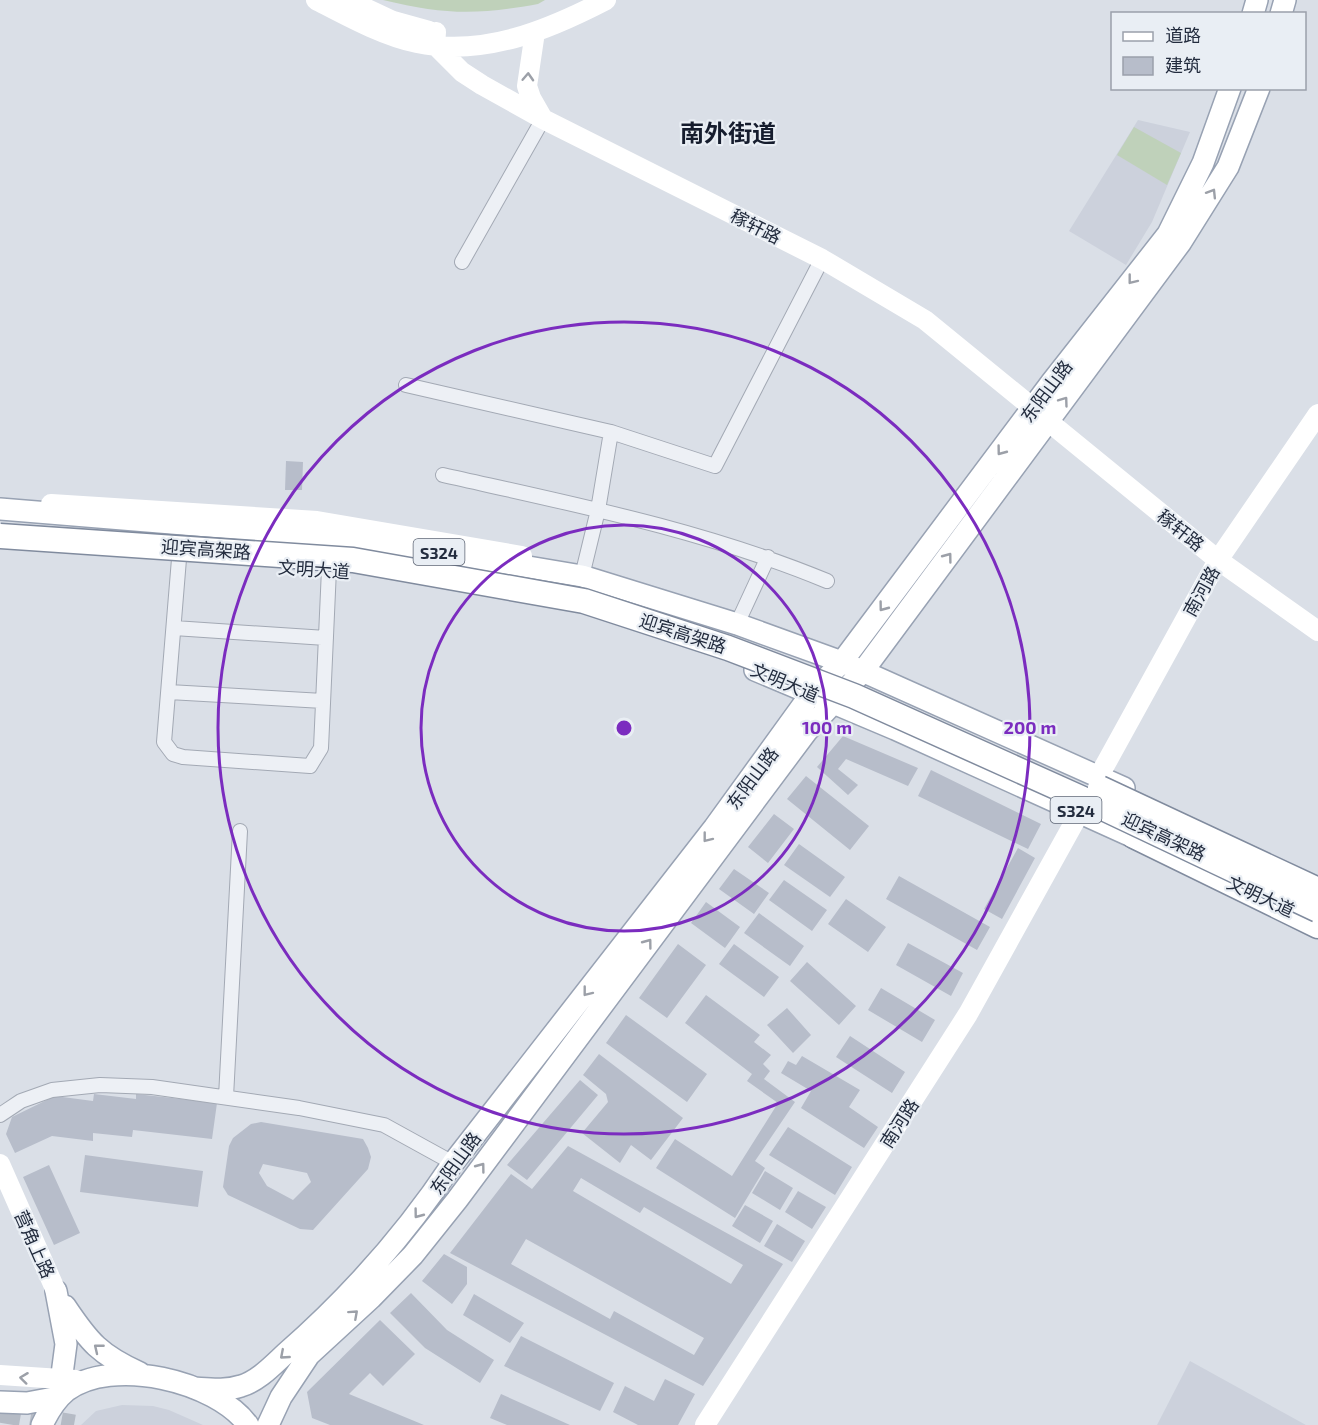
<svg xmlns="http://www.w3.org/2000/svg" width="1318" height="1425" viewBox="0 0 1318 1425" font-family="'Exo 2','Noto Sans SC',sans-serif">
	<rect width="100%" height="100%" fill="#dadfe7"/>
	<path fill="#ccd1dc" d="M1138,120L1190,132L1152,222L1126,265L1069,231Z
		M1190,1361L1306,1425H1157Z
		M122,1405L153,1406L169,1410L203,1425H81L96,1411Z"/>
	<path fill="#bfd1ba" d="M383,0H545L538,4C477,15 445,15 383,0Z
		M1134,127L1181,153L1167,185L1117,155Z"/>
	<path fill="#b7bdca" fill-rule="evenodd" d="M286,461L303,462L302,490H285Z
		M843,736L918,768L908,786L846,759L838,769L858,785L848,795L817,767Z
		M931,770L1041,824L1028,849L918,796Z
		M806,776L869,826L850,850L787,799Z
		M774,814L794,829L768,863L748,847Z
		M799,844L845,877L830,897L784,865Z
		M1018,848L1035,858L1002,919L984,909Z
		M734,869L769,893L754,914L719,889Z
		M899,876L990,927L977,950L886,899Z
		M784,880L827,910L812,931L769,900Z
		M846,899L886,927L868,952L828,924Z
		M706,902L740,927L725,948L691,923Z
		M759,913L804,946L790,966L744,933Z
		M908,943L963,973L951,996L896,965Z
		M678,944L706,965L667,1018L639,998Z
		M734,944L779,977L764,997L719,964Z
		M807,962L856,1006L839,1025L790,981Z
		M881,988L935,1020L922,1042L868,1010Z
		M706,995L760,1035L754,1042L771,1055L763,1064L770,1071L764,1079L795,1102L755,1161L765,1168L735,1218L656,1168L675,1139L732,1176L778,1103L747,1081L752,1074L685,1023Z
		M787,1008L811,1035L793,1053L767,1025Z
		M626,1015L707,1074L687,1102L606,1043Z
		M850,1036L905,1072L892,1093L836,1057Z
		M599,1054L683,1118L651,1160L631,1145L620,1163L582,1133L608,1102L606,1094L583,1075Z
		M802,1056L860,1090L849,1107L878,1127L864,1148L801,1108L811,1091L781,1073L788,1061L796,1065Z
		M580,1080L598,1095L527,1180L507,1165Z
		M94,1094L136,1099V1094L217,1103L212,1139L133,1130L132,1137L93,1133V1141L52,1136L15,1153L6,1134L12,1117L55,1096L93,1101Z
		M261,1122L363,1139L368,1148L371,1157L368,1169L313,1230L300,1229L228,1195L223,1187L229,1146L233,1138L251,1124ZM263,1164L307,1173L311,1182L293,1200L267,1186L259,1173Z
		M788,1127L852,1167L835,1195L769,1155Z
		M568,1146L783,1264L703,1386L450,1253L511,1174L532,1189ZM581,1178L640,1213L644,1207L743,1265L731,1284L573,1191ZM526,1239L704,1338L694,1355L614,1311L610,1319L511,1264Z
		M85,1155L203,1171L198,1207L80,1192Z
		M49,1165L80,1233L54,1245L23,1177Z
		M765,1171L793,1188L780,1210L752,1193Z
		M798,1191L826,1207L812,1229L785,1212Z
		M745,1205L773,1221L760,1243L732,1226Z
		M777,1224L805,1241L792,1262L764,1246Z
		M444,1254L467,1267V1284L452,1304L422,1281Z
		M411,1293L447,1330L494,1360L480,1383L425,1348L390,1313Z
		M474,1294L524,1323L510,1343L463,1315Z
		M380,1320L415,1354L383,1386L370,1373L349,1394L424,1425H330L312,1418L307,1392Z
		M521,1336L614,1383L600,1411L504,1366Z
		M665,1379L695,1394L678,1425H638L613,1412L625,1386L654,1401Z
		M501,1394L570,1425H507L490,1418Z"/>
	<g fill="none" stroke-linecap="round" stroke-linejoin="round">
		<path stroke="#b5bbc5" stroke-width="21" stroke-dasharray="21 10" stroke-linecap="butt" d="M0,1412L74,1425"/>
		<g stroke="#a3a9b4" stroke-width="16">
			<path id="street" d="M462,262L543,119
				M406,385L611,432L715,466L822,259
				M443,475C572,504 704,530 827,581
				M179,559L164,742L173,754L183,757L310,766L321,748L329,569
				M582,576L598,510L611,432
				M737,624L768,557
				M174,628L326,638
				M169,692L323,701
				M226,1097L240,831
				M0,1115L21,1101L52,1090L100,1085L152,1087L299,1108L384,1125L453,1163"/>
		</g>
		<g stroke="#98a2b3" stroke-width="24">
			<path id="primary" d="M1253,14L1257,0
				M1281,14L1285,0
				M0,509L355,538L582,576L737,624L842,662L1124,788
				M755,670L895,729L1149,844
				M65,1306C89,1342 100,1355 140,1373
				M195,1388C210,1389 226,1391 241,1386C258,1381 272,1366 285,1354C349,1298 406,1234 453,1163L714,828L811,694L842,662L1051,383L1168,234L1203,163L1230,88
				M0,1402L27,1403L59,1397L66,1344L56,1291
				M42,1425C48,1412 55,1400 66,1391C112,1356 216,1381 248,1425
				M268,1425L281,1397L309,1355L371,1298L413,1255L457,1200L807,731L863,671L1181,242L1228,167L1259,88"/>
		</g>
		<g stroke="#808b9e" stroke-width="27">
			<path id="highway" d="M1134,836L1318,926"/>
		</g>
		<use href="#street" stroke="#edf0f5" stroke-width="14"/>
		<path stroke="#fff" stroke-width="20" d="M316,0C347,16 383,36 417,43C484,57 548,30 606,0
			M348,0L393,21L429,31
			M436,32L435,45L462,72L482,85L543,119L822,259L925,320L1033,408
			M535,32L527,86L531,98L543,119
			M1049,422L1218,560L1318,631
			M51,504L317,521L522,556
			M1099,776L1218,560L1318,414
			M0,1164L56,1291
			M0,1375L76,1380
			M705,1425L968,1014L1080,812"/>
		<use href="#primary" stroke="#fff" stroke-width="21"/>
		<use href="#highway" stroke="#fff" stroke-width="24"/>
		<g stroke="#808b9e" stroke-width="27" stroke-linecap="butt">
			<path id="highway-bridge" d="M0,536L353,560L584,601L728,648L854,696L1103,808L1318,910
				M1100,788L1318,890"/>
		</g>
		<use href="#highway-bridge" stroke="#fff" stroke-width="24"/>
	</g>
	<defs><path id="oneway-chevron" d="M-2-3.5L2.5 0L-2 3.5" fill="none" stroke-width="1.6" stroke-linecap="round" stroke-linejoin="round" transform="scale(1.5)"/></defs>
	<g stroke="#9ca0a8">
		<use href="#oneway-chevron" transform="translate(528 77) rotate(-87)"/>
		<use href="#oneway-chevron" transform="translate(1212 193) rotate(-58)"/>
		<use href="#oneway-chevron" transform="translate(1132 280) rotate(128)"/>
		<use href="#oneway-chevron" transform="translate(1064 401) rotate(-54)"/>
		<use href="#oneway-chevron" transform="translate(1001 451) rotate(127)"/>
		<use href="#oneway-chevron" transform="translate(948 557) rotate(-53)"/>
		<use href="#oneway-chevron" transform="translate(883 607) rotate(127)"/>
		<use href="#oneway-chevron" transform="translate(707 838) rotate(128)"/>
		<use href="#oneway-chevron" transform="translate(648 943) rotate(-53)"/>
		<use href="#oneway-chevron" transform="translate(587 992) rotate(128)"/>
		<use href="#oneway-chevron" transform="translate(481 1167) rotate(-53)"/>
		<use href="#oneway-chevron" transform="translate(418 1214) rotate(127)"/>
		<use href="#oneway-chevron" transform="translate(354 1314) rotate(-42)"/>
		<use href="#oneway-chevron" transform="translate(98 1348) rotate(-141)"/>
		<use href="#oneway-chevron" transform="translate(284 1355) rotate(139)"/>
		<use href="#oneway-chevron" transform="translate(24 1378) rotate(-173)"/>
	</g>
	<g fill="none" stroke="#7b2cbf" stroke-width="3">
		<circle cx="624" cy="728" r="203"/>
		<circle cx="624" cy="728" r="406"/>
	</g>
	<g text-anchor="middle" dominant-baseline="central" stroke-width="4.5" stroke-linejoin="round" paint-order="stroke">
		<g fill="#e9eef4" stroke="#5e6675" stroke-width="1.5">
			<rect x="413.5" y="539" width="51" height="26" rx="4.5"/>
			<rect x="1050.5" y="797" width="51" height="26" rx="4.5"/>
		</g>
		<g font-size="16" font-weight="bold" fill="#232c3e">
			<text x="439" y="552">S324</text>
			<text x="1076" y="810">S324</text>
		</g>
		<g font-size="18" fill="#232c3e" stroke="#e9eef4">
			<text transform="translate(756 226) rotate(27)">稼轩路</text>
			<text transform="translate(1046 391) rotate(-53)">东阳山路</text>
			<text transform="translate(1181 530) rotate(39)">稼轩路</text>
			<text transform="translate(206 549) rotate(4)">迎宾高架路</text>
			<text transform="translate(314 569) rotate(4)">文明大道</text>
			<text transform="translate(1201 591) rotate(-61)">南河路</text>
			<text transform="translate(683 633) rotate(18)">迎宾高架路</text>
			<text transform="translate(785 682) rotate(23)">文明大道</text>
			<text transform="translate(752 778) rotate(-53)">东阳山路</text>
			<text transform="translate(1164 836) rotate(25)">迎宾高架路</text>
			<text transform="translate(1261 896) rotate(25)">文明大道</text>
			<text transform="translate(899 1123) rotate(-57)">南河路</text>
			<text transform="translate(455 1163) rotate(-54)">东阳山路</text>
			<text transform="translate(35 1244) rotate(66)">营角上路</text>
		</g>
		<g font-size="24" font-weight="bold" fill="#161d2e" stroke="#e9eef4">
			<text x="728" y="132">南外街道</text>
		</g>
	</g>
	<circle cx="624" cy="728" r="9" fill="#7b2cbf" stroke="#e9eef4" stroke-width="3"/>
	<g font-size="18" text-anchor="middle" font-weight="bold" fill="#7b2cbf" stroke="#e9eef4" stroke-width="4.5" stroke-linejoin="round" paint-order="stroke">
		<text x="827" y="734">100 m</text>
		<text x="1030" y="734">200 m</text>
	</g>
	<rect x="1111" y="12" width="195" height="78" fill="#e9eef4" stroke="#9aa0ab" stroke-width="1.5"/>
	<rect x="1123" y="32" width="30" height="9" fill="#ffffff" stroke="#9aa0ab" stroke-width="1.5"/>
	<text x="1165" y="42" font-size="18" fill="#232c3e">道路</text>
	<rect x="1123" y="57" width="30" height="18" fill="#b7bdca" stroke="#9aa0ab" stroke-width="1.5"/>
	<text x="1165" y="72" font-size="18" fill="#232c3e">建筑</text>
</svg>
